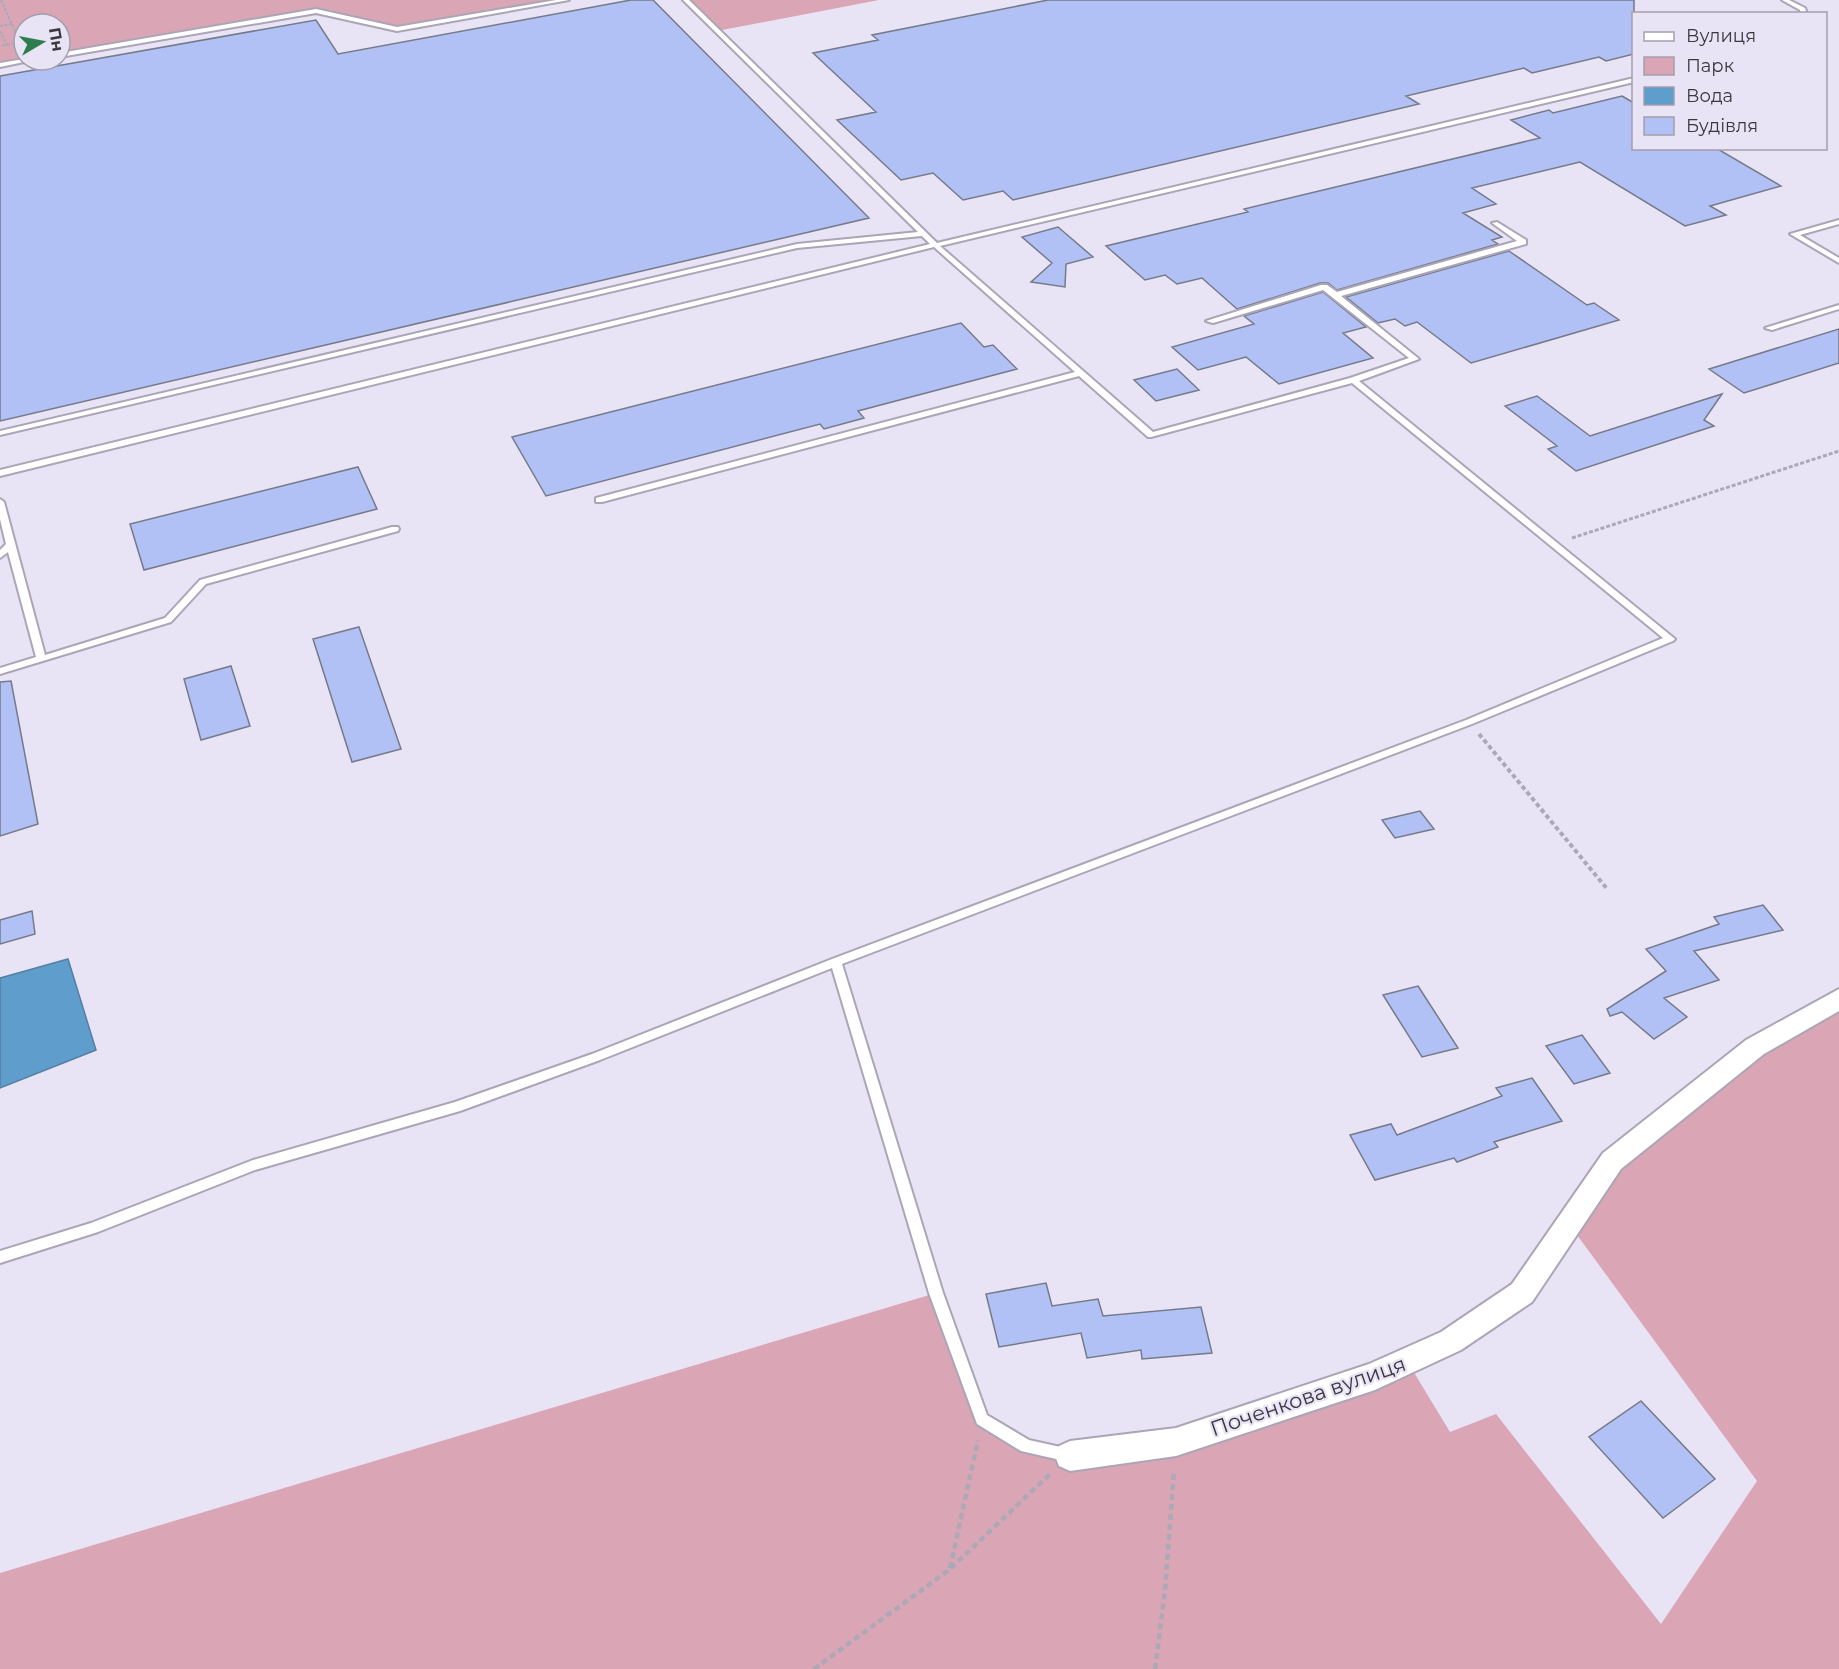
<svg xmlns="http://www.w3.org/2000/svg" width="1839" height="1669" viewBox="0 0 1839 1669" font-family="Montserrat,sans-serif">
	<rect width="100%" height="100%" fill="#e9e4f5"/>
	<path fill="#daa6b5" d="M0,0H566L397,29L316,11L60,55V24H24V60L0,65Z
		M686,0H879L717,31Z
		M1839,999V1669H0V1573L936,1293L982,1419L1026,1446L1070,1456L1176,1442L1407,1361L1450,1432L1496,1414L1661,1624L1757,1481L1569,1224L1612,1161Z"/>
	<path fill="#5f9dcc" stroke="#547fa2" stroke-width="1.5" d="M68,959L96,1050L0,1088V978Z"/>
	<path fill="#b1c1f5" stroke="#757a89" stroke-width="1.5" d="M631,0H653L869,218L0,421V76L316,20L338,54Z
		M1048,0H1634V54L1606,61L1599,57L1532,73L1524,68L1406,96L1419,104L1013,200L1003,191L963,200L933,173L901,180L837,120L876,112L813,53L878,40L872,35Z
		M1622,96L1634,103V148H1716L1781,186L1710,206L1726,215L1685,226L1580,162L1472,188L1496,204L1463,213L1502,237L1492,240L1498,244L1337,290L1328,283H1320L1237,309L1202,278L1177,284L1165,275L1145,280L1106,246L1248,212L1244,209L1540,138L1511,120L1549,110L1553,113Z
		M1058,227L1093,257L1066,264L1065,287L1031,282L1052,263L1022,237Z
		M1509,251L1587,305L1594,303L1619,320L1471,363L1417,322L1405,326L1395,319L1378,323L1346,297Z
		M1323,292L1366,327L1343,333L1373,358L1279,384L1246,357L1198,370L1172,347L1254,324L1244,316Z
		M961,323L984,347L993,345L1017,369L858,411L864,418L824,429L820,424L546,496L512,437Z
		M1839,329V363L1744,393L1709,369Z
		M1177,369L1199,390L1156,401L1134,380Z
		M1722,394L1704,420L1714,426L1576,471L1548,449L1557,446L1505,406L1537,396L1590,436Z
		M358,467L377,509L144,570L130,524Z
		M359,627L401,749L352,762L313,639Z
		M231,666L250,726L201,740L184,679Z
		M11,681L38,824L0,836V682Z
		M1420,811L1434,829L1395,838L1382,820Z
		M1763,905L1783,930L1694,951L1719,980L1664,998L1687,1017L1654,1039L1622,1012L1610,1016L1607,1009L1666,971L1646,949L1719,924L1714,917Z
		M32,911L35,934L0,944V920Z
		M1418,986L1458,1048L1422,1057L1383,995Z
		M1582,1035L1610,1073L1574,1084L1546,1046Z
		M1532,1078L1562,1121L1494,1142L1498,1147L1457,1162L1454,1158L1375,1180L1350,1135L1391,1124L1397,1135L1502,1096L1496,1088Z
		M1046,1283L1052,1306L1098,1299L1103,1316L1201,1307L1212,1353L1142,1359L1141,1350L1087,1358L1081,1333L999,1347L986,1294Z
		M1641,1401L1715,1479L1663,1518L1589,1437Z"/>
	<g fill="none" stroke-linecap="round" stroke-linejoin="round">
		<g stroke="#aba5b6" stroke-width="4">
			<path id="lane" d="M556,0H569L397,31L316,13L60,57V53L316,9L397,27Z
				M683,0H689L937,243L1634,78V82L940,246L1153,432L1350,378L1409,358L1323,290L1213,323L1206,321L1321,285H1327L1337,292L1517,241L1492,223L1497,222L1526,240V244L1341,296L1419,359L1359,381L1675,639L1673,641L1472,724L842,964L943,1293L987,1415L1029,1440L1074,1450L1076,1455L1074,1460L1069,1462L1021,1451L977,1424L929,1293L832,968L600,1060L460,1111L255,1170L98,1232L0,1263V1251L91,1223L253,1160L455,1102L592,1054L832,959L1466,720L1663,638L1352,383L1151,437H1148L1079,376L602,502H596V498L1075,372L934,247L0,476V470L930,244L922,236L797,248L0,435V431L797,244L918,232Z
				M1782,0H1789L1805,8L1807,14H1801L1800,10Z
				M24,59L34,60L0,67V63Z
				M1839,220V224L1800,235L1839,258V263L1790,234Z
				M1839,305V309L1772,330L1765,328Z
				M0,499L4,502L45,655L165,618L200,580L392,527H398L399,529L398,531L206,584L171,622L0,674V668L36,657L8,552L0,558V550L6,544L0,519Z"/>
		</g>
		<g stroke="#aba5b6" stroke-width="4">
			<path id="street" d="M1839,989V1011L1764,1054L1621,1169L1532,1302L1461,1350L1375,1390L1176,1456L1070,1471L1059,1466L1055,1456L1059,1446L1070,1441L1176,1428L1369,1364L1441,1332L1512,1284L1603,1153L1746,1040Z"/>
		</g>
		<path stroke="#aca8b6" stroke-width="2" stroke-dasharray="3 1.5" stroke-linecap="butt" d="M1,0L20,42H24
			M0,26L12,24
			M0,31L7,45L0,46
			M7,45L20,42"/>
		<path stroke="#aca8b6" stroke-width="3" stroke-dasharray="4 2" stroke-linecap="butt" d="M1572,538L1839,451"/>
		<path stroke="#aca8b6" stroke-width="4" stroke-dasharray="4.5 3" stroke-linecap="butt" d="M1479,734L1608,890"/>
		<path stroke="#aca8b6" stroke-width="4.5" stroke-dasharray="6 4" stroke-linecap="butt" d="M950,1568L978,1440
			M814,1669L949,1570L1051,1473
			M1155,1669L1165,1591L1174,1470"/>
		<use href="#lane" fill="#fff" fill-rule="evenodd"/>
		<use href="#street" fill="#fff" fill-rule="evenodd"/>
	</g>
	<g text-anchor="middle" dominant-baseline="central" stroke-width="4.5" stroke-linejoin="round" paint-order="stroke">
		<g font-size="21" fill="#3a383f" stroke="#e9e4f5">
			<text transform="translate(1308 1396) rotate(-19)">Поченкова вулиця</text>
		</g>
	</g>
	<rect x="1632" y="12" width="195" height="138" fill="#e9e4f5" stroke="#a39fac" stroke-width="1.5"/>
	<rect x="1644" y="32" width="30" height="9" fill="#ffffff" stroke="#a39fac" stroke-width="1.5"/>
	<text x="1686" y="42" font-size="18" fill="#3a383f">Вулиця</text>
	<rect x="1644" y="57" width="30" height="18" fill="#daa6b5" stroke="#a39fac" stroke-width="1.5"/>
	<text x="1686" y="72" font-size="18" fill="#3a383f">Парк</text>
	<rect x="1644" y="87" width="30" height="18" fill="#5f9dcc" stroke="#a39fac" stroke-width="1.5"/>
	<text x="1686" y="102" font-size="18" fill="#3a383f">Вода</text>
	<rect x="1644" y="117" width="30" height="18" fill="#b1c1f5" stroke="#a39fac" stroke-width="1.5"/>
	<text x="1686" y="132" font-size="18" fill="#3a383f">Будівля</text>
	<g transform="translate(42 42) rotate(80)"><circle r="28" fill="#e9e4f5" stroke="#a39fac" stroke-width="1.5"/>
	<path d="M0-4.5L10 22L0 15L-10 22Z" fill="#2d7d4d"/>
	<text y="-9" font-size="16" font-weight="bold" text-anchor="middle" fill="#3a383f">Пн</text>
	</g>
</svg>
